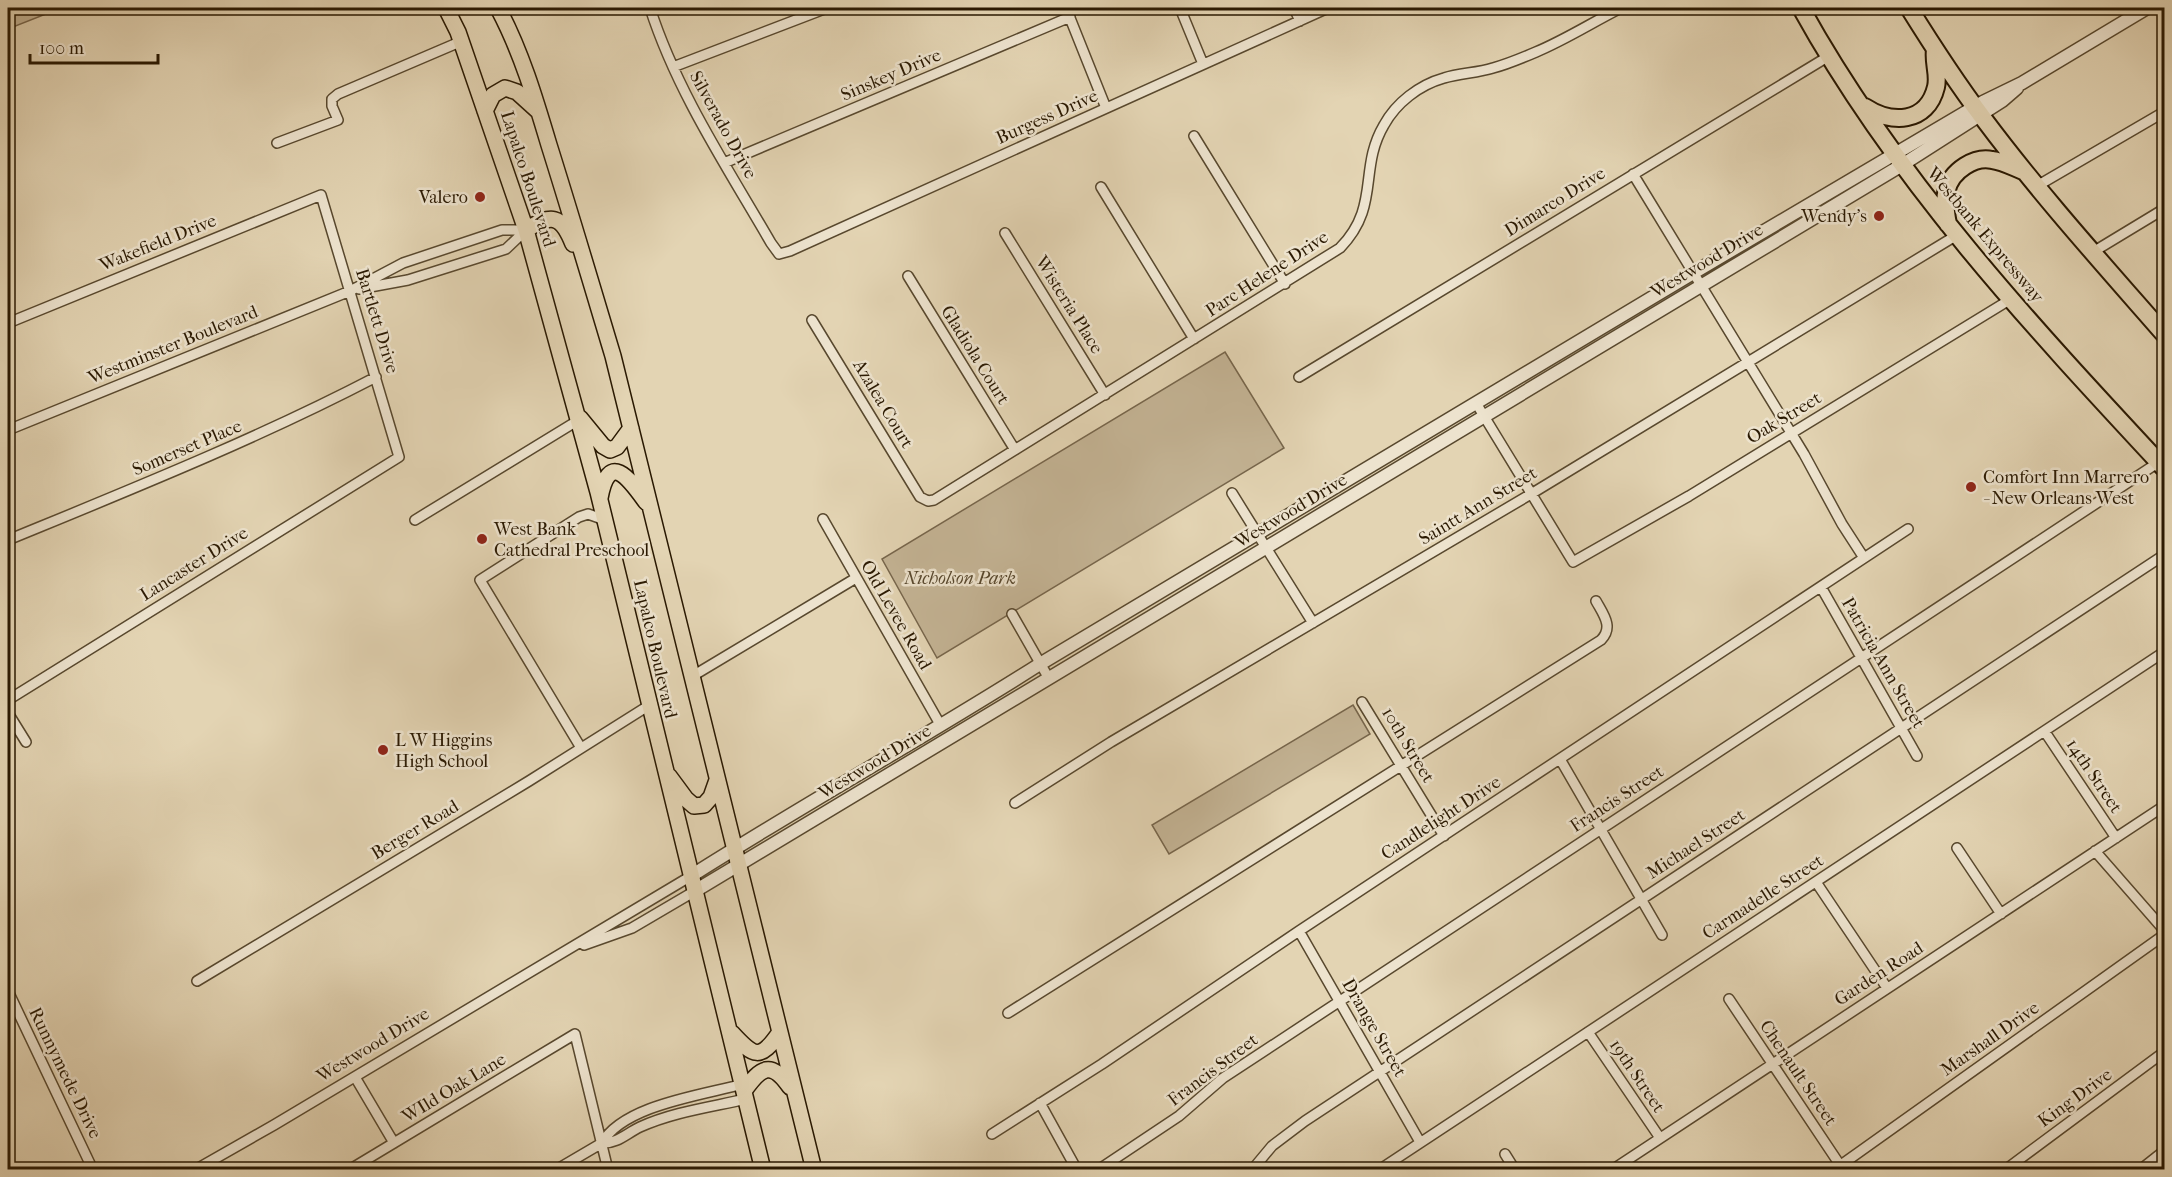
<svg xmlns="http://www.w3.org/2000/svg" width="2172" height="1177" viewBox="0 0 2172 1177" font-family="'IM FELL French Canon',serif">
	<rect width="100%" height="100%" fill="#e3d4b3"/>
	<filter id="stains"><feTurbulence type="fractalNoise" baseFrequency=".00333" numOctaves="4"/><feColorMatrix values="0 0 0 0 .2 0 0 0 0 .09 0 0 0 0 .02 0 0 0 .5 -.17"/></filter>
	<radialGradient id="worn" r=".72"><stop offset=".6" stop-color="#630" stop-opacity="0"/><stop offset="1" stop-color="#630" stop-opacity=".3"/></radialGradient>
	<path fill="#c4b495" stroke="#77664c" stroke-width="1.5" d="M8,8H61L8,29Z
		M1225,352L1284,448L937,658L882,559Z
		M1353,705L1370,734L1169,854L1152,825Z"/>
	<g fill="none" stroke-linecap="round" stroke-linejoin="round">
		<g stroke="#58482e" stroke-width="12">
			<path id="minor" d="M650,8C677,92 727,167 771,243L779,254L790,251L1328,8
				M1066,8L1106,108
				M1180,8L1203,64
				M1294,8L1300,21
				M673,67L827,8
				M1194,136L1285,284
				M277,143L338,120L332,106V99L338,94L462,41
				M724,163L1070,17
				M1633,174L1804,454L1842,524L1864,558
				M2037,186L2164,112
				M1101,187L1194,339
				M1005,233L1105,395
				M2093,252L2164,209
				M908,276L1015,450
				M359,289L408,280L506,249L526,230
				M812,320L920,497L928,501L934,500L1340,248C1381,206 1358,169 1384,125C1396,103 1419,85 1444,78C1460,73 1477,73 1493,68C1508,64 1522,58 1536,52C1565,40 1593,22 1621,8
				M8,323L321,195L399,457L8,700
				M1299,377L1829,56
				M1476,403L1573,562L1689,496L2011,299
				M8,430L350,291L403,263L502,230H526
				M1232,493L1313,623
				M823,519L941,726
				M415,520L577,421
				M8,540C132,489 257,439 376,377
				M1821,587L1917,756
				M1012,614L1048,677
				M691,677L856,578
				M1362,702L1444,836
				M8,713L26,742
				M2045,732L2116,838
				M581,748L480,580L579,517L588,514L605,520
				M1560,759L1662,935
				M1015,803L1111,742L1531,494L1957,235
				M1957,848L2001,914
				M2095,851L2164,930
				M1816,882L1887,988
				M1299,931L1420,1142
				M584,945L632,928L695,891
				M197,981L529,781L648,706
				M8,991L93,1170
				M1729,999L1840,1165
				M1008,1013L1601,640C1614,627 1603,614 1596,601
				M1588,1032L1660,1138
				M355,1077L394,1143
				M1040,1103L1077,1170
				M992,1134L1102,1064L1299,931L1908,529
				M602,1143C623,1105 703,1095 743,1084
				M602,1143C617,1144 627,1133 640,1127C673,1112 711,1107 746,1099
				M1505,1154L1515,1170
				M195,1170L274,1125L691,876
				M349,1170L575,1034L608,1170
				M556,1170L602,1143
				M1098,1170L1179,1116L1223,1078L2159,462
				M1252,1170L1272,1146L1305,1121L2164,555
				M1379,1170L2164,652
				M1612,1170L2164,806
				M1834,1170L2164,935
				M2005,1170L2164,1052
				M2140,1170L2164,1151"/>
		</g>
		<g stroke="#58482e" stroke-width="15">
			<path id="tertiary" d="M691,876C806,803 925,737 1040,664L1693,273L1983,102L2022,83L2147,8
				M695,891L1902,165L2002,101L2017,88"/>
		</g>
		<g stroke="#2a1902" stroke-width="18">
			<path id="primary" d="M446,8L458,32L526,230L598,492L763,1170
				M498,8C521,51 535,98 549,145C571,215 592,286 613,356L814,1170
				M485,111L493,95L505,88L517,92L538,111
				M526,230C551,214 561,214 573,244
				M580,418L603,446L610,450L617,447L631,428
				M600,498C609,449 630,480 646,502
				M669,776L686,799L694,806L704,805L711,797L717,780
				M732,1033C754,1057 760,1061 780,1032
				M744,1091C761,1067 771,1060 790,1087"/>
		</g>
		<g stroke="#2a1902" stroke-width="20">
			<path id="trunk" d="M1801,8C1896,180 2031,325 2164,468
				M1909,8C1932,45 1956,82 1983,118C2039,193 2102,263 2164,334
				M1865,107C1891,124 1927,124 1936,87C1939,74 1933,63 1935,50
				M1948,224C1943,200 1943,180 1965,166C1973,161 1983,158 1992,160C2002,161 2013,167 2023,171"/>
		</g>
		<use href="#minor" stroke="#ede3ce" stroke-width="9"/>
		<use href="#tertiary" stroke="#ede3ce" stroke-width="12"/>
		<use href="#primary" stroke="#e3d4b3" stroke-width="15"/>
		<use href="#trunk" stroke="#e3d4b3" stroke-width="16"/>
	</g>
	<g fill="#8f2418" stroke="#ede3ce" stroke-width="2">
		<circle cx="480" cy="197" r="6"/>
		<circle cx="1879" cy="216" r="6"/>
		<circle cx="1971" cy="487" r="6"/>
		<circle cx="482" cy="539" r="6"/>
		<circle cx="383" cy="750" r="6"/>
	</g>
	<g text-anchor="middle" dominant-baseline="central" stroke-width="5" stroke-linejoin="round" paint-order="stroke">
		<g font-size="18" fill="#2a1902" stroke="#ede3ce">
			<text transform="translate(891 75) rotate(-23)">Sinskey Drive</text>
			<text transform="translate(1047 117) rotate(-24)">Burgess Drive</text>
			<text transform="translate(723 125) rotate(61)">Silverado Drive</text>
			<text transform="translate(528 179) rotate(72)">Lapalco Boulevard</text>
			<text transform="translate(1555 202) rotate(-32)">Dimarco Drive</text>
			<text transform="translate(1985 235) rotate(50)">Westbank Expressway</text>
			<text transform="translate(158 243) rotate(-22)">Wakefield Drive</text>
			<text transform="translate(1707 261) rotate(-31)">Westwood Drive</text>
			<text transform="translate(1267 274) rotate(-33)">Parc Helene Drive</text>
			<text transform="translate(1069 305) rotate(58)">Wisteria Place</text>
			<text transform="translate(377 321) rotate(73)">Bartlett Drive</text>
			<text transform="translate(173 345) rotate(-22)">Westminster Boulevard</text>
			<text transform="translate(975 355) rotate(58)">Gladiola Court</text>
			<text transform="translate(883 404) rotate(59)">Azalea Court</text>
			<text transform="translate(1784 418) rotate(-31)">Oak Street</text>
			<text transform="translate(187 448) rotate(-23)">Somerset Place</text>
			<text transform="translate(1478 506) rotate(-31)">Saintt Ann Street</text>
			<text transform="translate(1291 511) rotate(-31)">Westwood Drive</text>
			<text transform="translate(194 564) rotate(-32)">Lancaster Drive</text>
			<text transform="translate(896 615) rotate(60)">Old Levee Road</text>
			<text transform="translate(655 649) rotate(77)">Lapalco Boulevard</text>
			<text transform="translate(1883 663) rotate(60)">Patricia Ann Street</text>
			<text transform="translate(1408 745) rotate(59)">10th Street</text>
			<text transform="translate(875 762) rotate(-31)">Westwood Drive</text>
			<text transform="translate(2094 776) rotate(56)">14th Street</text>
			<text transform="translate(1617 799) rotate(-33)">Francis Street</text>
			<text transform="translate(1441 818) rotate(-33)">Candlelight Drive</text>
			<text transform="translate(415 830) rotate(-31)">Berger Road</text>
			<text transform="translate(1696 844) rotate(-33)">Michael Street</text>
			<text transform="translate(1763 897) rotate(-33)">Carmadelle Street</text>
			<text transform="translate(1879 974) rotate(-33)">Garden Road</text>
			<text transform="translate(1374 1028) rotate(60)">Drange Street</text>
			<text transform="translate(1990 1039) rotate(-35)">Marshall Drive</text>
			<text transform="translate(373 1045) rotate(-31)">Westwood Drive</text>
			<text transform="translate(1213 1070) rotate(-37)">Francis Street</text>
			<text transform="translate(65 1073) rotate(64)">Runnymede Drive</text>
			<text transform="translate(1798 1073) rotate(56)">Chenault Street</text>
			<text transform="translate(1637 1076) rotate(56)">19th Street</text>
			<text transform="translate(454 1088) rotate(-31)">WIld Oak Lane</text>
			<text transform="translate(2075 1098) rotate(-36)">King Drive</text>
		</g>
		<g font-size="18" fill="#2a1902" stroke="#ede3ce" text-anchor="start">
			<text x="468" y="197" text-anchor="end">Valero</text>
			<text x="1867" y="216" text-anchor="end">Wendy’s</text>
			<text x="1983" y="477">Comfort Inn Marrero<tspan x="1983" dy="21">- New Orleans West</tspan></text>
			<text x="494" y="529">West Bank<tspan x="494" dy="21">Cathedral Preschool</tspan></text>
			<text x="395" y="740">L W Higgins<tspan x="395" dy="21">High School</tspan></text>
		</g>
		<g font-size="18" font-style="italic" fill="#58482e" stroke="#ede3ce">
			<text x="960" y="578">Nicholson Park</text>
		</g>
	</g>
	<rect width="2172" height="1177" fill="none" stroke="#e3d4b3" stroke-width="30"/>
	<rect x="9" y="9" width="2154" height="1159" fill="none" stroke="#2a1902" stroke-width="3"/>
	<rect x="15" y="15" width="2142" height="1147" fill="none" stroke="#2a1902" stroke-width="1.5"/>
	<path d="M30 54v9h128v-9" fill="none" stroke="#2a1902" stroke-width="3"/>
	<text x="39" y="54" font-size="18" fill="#2a1902" stroke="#ede3ce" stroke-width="4.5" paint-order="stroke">100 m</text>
	<rect width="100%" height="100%" filter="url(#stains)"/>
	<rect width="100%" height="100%" fill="url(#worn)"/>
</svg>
